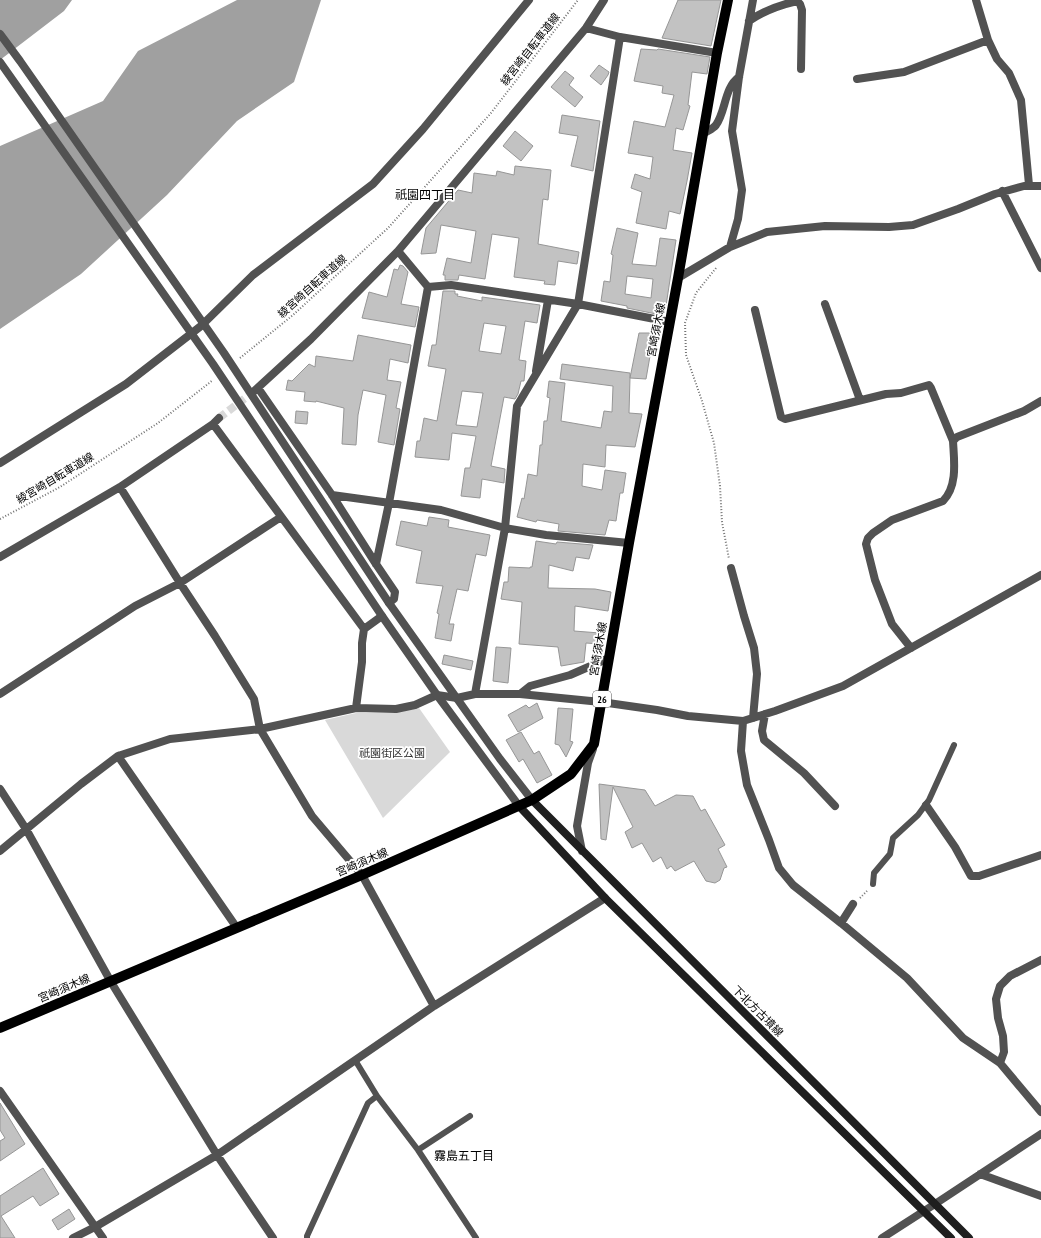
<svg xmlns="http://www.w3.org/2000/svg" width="1041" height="1238" viewBox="0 0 1041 1238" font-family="'PT Sans Narrow','Noto Sans JP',sans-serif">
	<rect width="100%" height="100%" fill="#fff"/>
	<path fill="#d9d9d9" d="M419,708L450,752L383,818L325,720L356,713H391Z"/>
	<path fill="#a0a0a0" d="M0,0H72L64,11L0,60Z
		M237,0H321L294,82L237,121L167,195L81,274L0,329V146L103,101L138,51Z"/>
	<path fill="#c2c2c2" stroke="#969696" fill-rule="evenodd" d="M678,0H721L711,46L662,38Z
		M641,49L657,50L658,49L710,57L707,74L692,72L688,105L690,106L683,130L676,128L673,150L692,153L687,181L680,214L669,211L666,229L636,223L642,192L631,188L635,174L650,179L653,157L628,153L634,121L665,127L674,95L662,93L663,86L634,81Z
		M599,65L609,72L608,75L601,85L590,76Z
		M565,71L574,78L569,85L583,97L575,107L551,87Z
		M562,115L600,121L593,171L571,166L578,136L559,133Z
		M515,131L533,146L521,161L503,146Z
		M515,166L551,170L548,200L543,199L538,244L579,252L577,264L558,261L555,285L544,284L545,281L514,277L519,238L492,234L485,279L459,275L458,280H445V275H443L447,258L471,263L476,231L441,225L436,253L421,254L426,228L458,190L472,193L474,173L496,176L497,171L514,175Z
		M617,228L638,233L632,264L656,266L660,238L676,240L666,306H658L656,314L627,308V306L601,301L604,281L610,282L613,255L611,254ZM627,276L653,279L651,298L625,294Z
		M400,265L403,266L408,272L401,304L419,307L415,327L362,318L369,292L387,297L394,269L398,270Z
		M443,291H455V294H458L457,296L482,301V297L540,305L537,323L525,321L519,360L526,361L524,381H521L518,394L515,399L504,397L491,466L505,469L504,483L482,479L480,498L461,496L465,468H470L476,436L452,433L449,460L415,457L417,441H420L424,418L437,421L446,369L428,366L432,345H436ZM484,323L506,326L501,354L479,351ZM462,391L483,393L477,427L456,425Z
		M639,333H654L646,379L630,378L629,413L642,414L635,447L606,445L605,467L583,464L582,486L602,490L605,470L626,473L623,493H620L616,521L609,520L605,535L558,531L559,524L537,520L536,522L517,517L522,498L524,499L528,474L537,476L540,445H542L544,421H547L550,398L547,397L549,381L565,383L561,421L601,428L604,411L612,412L613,386L560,379L562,364L630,373V378Z
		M358,335L411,345L408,363L390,359L387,380L401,382L396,408L400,409L394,445L378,442L386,395L363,390L358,415L356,445L342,444L344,408L316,401V402L304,401L305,392L286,390L288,380L292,381L309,364L315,367L316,356L353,361Z
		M296,411L308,412L307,424L295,423Z
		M429,517L449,520L448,527L490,535L486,556L476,554L468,591L457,589L449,624H454L451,641L435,638L439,614L437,613L443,586L416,583L422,551L396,545L401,521L427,526Z
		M536,541L556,544L557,542L593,545L589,559L576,557L573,571L549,565L548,588L595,589L611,592L608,611L575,606L574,631L600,633V644L586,643L584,662L561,666L558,647L519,644L522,602L501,599L504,582H508L509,567L530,568V567H532Z
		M496,647L511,648L508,683L493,681Z
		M444,655L473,661L471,670L442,664Z
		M537,703L543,718L518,732L508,715L526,705L529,708Z
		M558,708L573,709L570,741L573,742L566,757L559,745L555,744Z
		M521,732L534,754L539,751L552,775L537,783L523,759L519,762L506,740Z
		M599,784L645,790L655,806L676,795L693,796L701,811L705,809L725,845L718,849L727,867L724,868L720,880L715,883L706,881L694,861L675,871L671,866L667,869L661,857L653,862L642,843L632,848L625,832L633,827L613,787L606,840L601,839Z
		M0,1103L25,1144L0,1161V1141L5,1138L0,1130Z
		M43,1168L59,1194L40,1206L33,1196L1,1216L15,1238H0V1196Z
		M69,1209L75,1219L58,1230L52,1220Z"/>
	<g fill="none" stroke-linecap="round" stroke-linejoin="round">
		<path stroke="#d9d9d9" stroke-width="8" stroke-dasharray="8 4" stroke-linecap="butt" d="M219,418L252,393"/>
		<path stroke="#747474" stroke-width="2" stroke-dasharray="1 2" stroke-linecap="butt" d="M716,268L696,293L685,323L686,355L702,401L714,443L720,486L722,522L729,559
			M240,358L293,315L388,228L491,113L578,0
			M0,519L60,487L158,423L213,380
			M860,898L867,891"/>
		<path stroke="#525252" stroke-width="6" d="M873,884L874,873L890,854L893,838L918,815L929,800L954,745
			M355,1060L377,1096L418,1150L476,1238
			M418,1150L470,1116
			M307,1238V1236L368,1103L377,1096"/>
		<path stroke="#525252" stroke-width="8" d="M976,0L988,40L997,59L1009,73L1021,100L1029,185
			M749,21C763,11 780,5 797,1L800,4L802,10L801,69
			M586,28L620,37L717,53
			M857,79L904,72L988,40
			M703,134C707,131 713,129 716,125C726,111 724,88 739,77
			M1002,191L1041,268
			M730,247L738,219L742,190L732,131L739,77L753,0
			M398,251L428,287
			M678,278L730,247L767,232L825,226L889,227L913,225L958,209L995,194L1024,186H1041
			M428,287L451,285L578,304L670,322
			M825,304L860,400
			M755,310L781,417L785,419L886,394L901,393L929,385L931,388L953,441
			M536,371L548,300
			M258,388L332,495L376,564L395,592L394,599L389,603
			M252,393L311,339L398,251L586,28L604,0
			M213,424L364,629L362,643V662L356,708
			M0,463L126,384L201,326L253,275L373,184L423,129L529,0
			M120,487L180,583L215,636L254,699L260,729L312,816L362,875L434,1006
			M332,495L441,510L505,528L546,535L629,543
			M0,557L120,487L213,424L219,418
			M376,564L389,503L428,287
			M731,568L744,616L754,648L757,674L753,718
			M364,629L382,616
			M911,648L892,624L875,580L866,544L868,538L873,533L892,520L943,501C958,486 954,460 953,441L957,437L1024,411L1041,401
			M0,694L135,606L180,583L281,517
			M475,694L505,528L517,406L578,304L620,37
			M520,694L601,702L657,710L688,716L743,721L775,711L843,686L1041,575
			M765,714L762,731L764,740L804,773L835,806
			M743,721L741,751L747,785L769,840L779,868L793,885L841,923L907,978L963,1038L1000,1063L1041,1112
			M118,756L237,928
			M0,789L26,829L111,982L217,1155L273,1238
			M926,805L955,847L971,876H979L1041,855
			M0,851L81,784L118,756L170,739L260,729L356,708L396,709L415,705L437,695L457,698L475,694H520L530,686L570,675L609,658
			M582,851L577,826L588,763L593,749
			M841,923L853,904
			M1000,1063L1004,1052L1003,1036L998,1018L996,999L1000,986L1010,976L1041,960
			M980,1174L1041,1196
			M935,1204L1041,1134
			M73,1238L95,1227L217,1155L434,1006L605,898"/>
		<path stroke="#525252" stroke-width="8" d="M0,34L20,61L224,353L389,603L500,759L532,800
			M0,62L213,364L382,616L437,695L519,806
			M0,1091L103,1238
			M882,1238L935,1204"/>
		<path stroke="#1f1f1f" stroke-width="8" d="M532,800L969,1238
			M519,806L605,898L951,1238"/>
		<path stroke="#000" stroke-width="10" d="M0,1028L362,875L532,800L571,774L594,744L629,543L678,278L717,53L728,0"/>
	</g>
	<g text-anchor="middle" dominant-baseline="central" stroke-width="3.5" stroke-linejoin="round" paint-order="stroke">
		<rect fill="#fff" stroke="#4c4c4c" stroke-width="1" x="593" y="691" width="18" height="16" rx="3"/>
		<g font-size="10" font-weight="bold" fill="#000">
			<text x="602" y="699">26</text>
		</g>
		<g font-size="11" fill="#000" stroke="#fff">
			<text transform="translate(530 49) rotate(-52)">綾宮崎自転車道線</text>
			<text transform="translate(312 286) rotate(-42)">綾宮崎自転車道線</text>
			<text transform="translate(656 330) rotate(-79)">宮崎須木線</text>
			<text transform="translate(55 478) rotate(-31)">綾宮崎自転車道線</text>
			<text transform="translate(598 649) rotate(-80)">宮崎須木線</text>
			<text transform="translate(362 862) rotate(-23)">宮崎須木線</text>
			<text transform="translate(64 988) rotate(-23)">宮崎須木線</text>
			<text transform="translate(758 1011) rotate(45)">下北方古墳線</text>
		</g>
		<g font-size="11" fill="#303030" stroke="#fff">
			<text x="392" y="753">祇園街区公園</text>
		</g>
		<g font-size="12" fill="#000" stroke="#fff">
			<text x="425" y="194">祇園四丁目</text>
			<text x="464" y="1155">霧島五丁目</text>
		</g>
	</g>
</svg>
